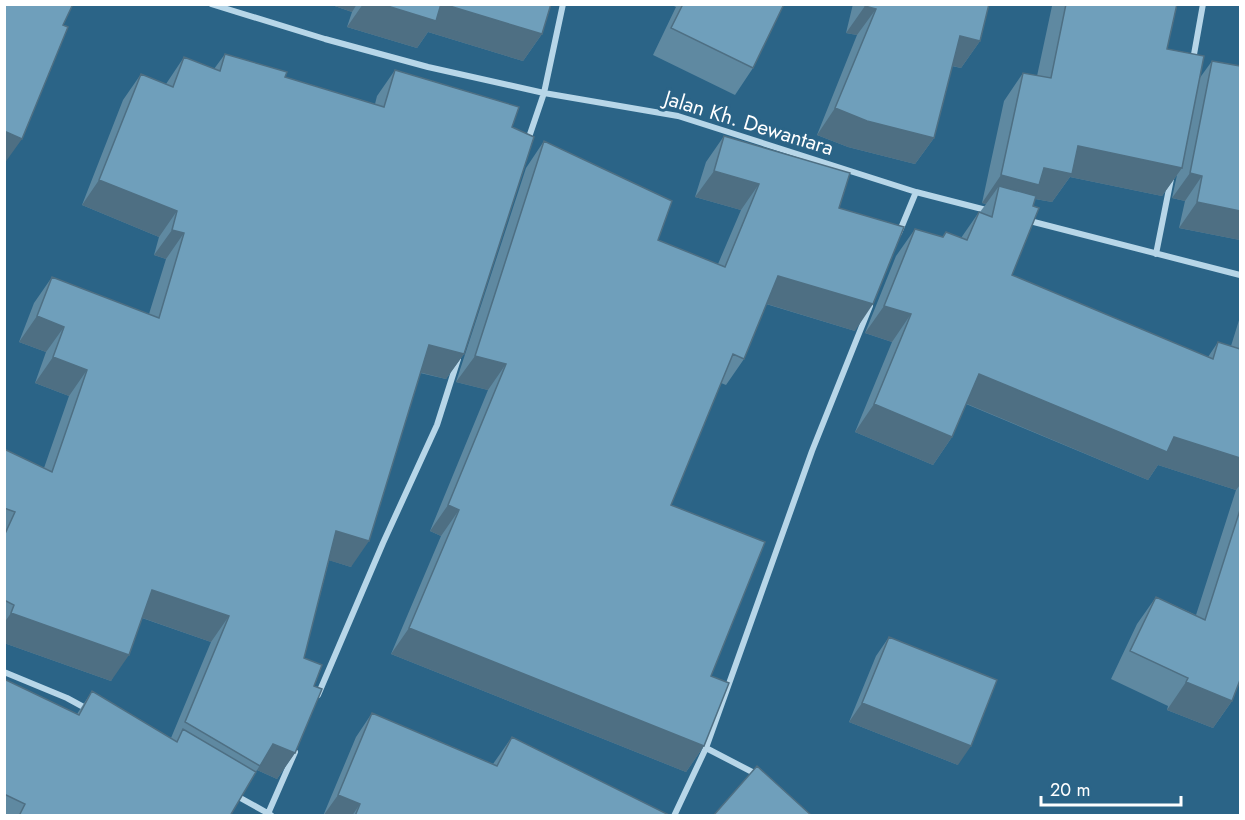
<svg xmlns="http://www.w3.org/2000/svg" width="1245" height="820" viewBox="0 0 1245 820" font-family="Jost,sans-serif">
	<rect width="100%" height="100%" fill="#2b6487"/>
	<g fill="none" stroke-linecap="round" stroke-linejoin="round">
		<path stroke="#b7d6e8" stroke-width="6" d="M211,4L325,39L428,67L544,93L678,116L916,192L990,211
			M1193,60L1203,4
			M527,143L544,93L563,4
			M1026,220L1240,275
			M899,233L916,192
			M1156,254L1171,179
			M4,672L67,698L89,710
			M318,695L383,543L437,425L458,359
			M706,748L758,775
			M235,795L271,815
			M267,816L295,752
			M674,816L706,748L812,451L870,306"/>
	</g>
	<path fill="#5f89a1" d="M329,4H551L542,34L523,61L428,32L417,48L347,27L352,12Z
		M670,4H784L753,68L735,95L653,55L676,7Z
		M853,4H989L980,41L961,68L952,66L934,138L915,164L848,147L817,135L857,35L846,33Z
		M1047,4H1177L1167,49L1199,79L1212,61L1240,240L1179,228L1185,201L1172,198L1177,175L1162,196L1070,177L1052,202L1035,199L1012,275L1208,357L1218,342L1231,346L1240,317V680L1232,701L1213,728L1167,710L1168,706L1111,679L1137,624L1156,597L1196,615L1236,490L1158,465L1148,480L966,404L952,437L933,465L855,432L892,342L865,333L896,256L915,229L942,237L946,232L961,238L979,212H980L986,204L982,203L1004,101L1023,73L1037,76L1052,6Z
		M225,54L285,77L375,104L377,96L395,70L512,127L464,354L446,379L420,373L351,567L329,560L304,658L314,686L295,753L277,779L257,770L230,816H4V679L77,714L92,691L171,738L211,642L142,618L111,681L4,643V449L44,468L69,396L35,383L46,352L19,342L34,303L52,277L149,314L166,259L154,255L159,237L82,205L123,100L141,74L166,84L184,57L214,69Z
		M724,136L839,208L855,331L766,304L744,359L726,385L721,383L671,505L711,676L704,746L686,772L391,654L441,536L430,531L488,390L456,382L526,168L544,141L658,240L718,264L741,210L695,197L706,162Z
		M889,637L958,765L849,722L876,656Z
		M372,713L493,764L512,737L669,816H323L356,737Z"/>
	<path fill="#4e6f83" d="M329,4H357L352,12Z
		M363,4H443L542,34L523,61L428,32L417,48L347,27Z
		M865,6L876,9L857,35L846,33Z
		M960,36L980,41L961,68L941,63Z
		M835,108L934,138L915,164L848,147L817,135Z
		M4,131L22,139L4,164Z
		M1078,146L1182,168L1162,196L1070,177L1052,202L1030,198L999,186L986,204L982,203L1001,175L1044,168Z
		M714,171L759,184L741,210L695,197Z
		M1190,173L1202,176L1185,201L1172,198Z
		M99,180L177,211L159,237L82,205Z
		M1197,202L1240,211V240L1179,228Z
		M172,230L184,233L166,259L154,255Z
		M778,276L873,304L855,331L760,302Z
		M884,306L911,314L892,342L865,333Z
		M37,316L64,327L46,352L19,342Z
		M429,345L464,354L446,379L411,370Z
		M475,356L506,364L488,390L456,382Z
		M53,357L87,370L69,396L35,383Z
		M979,374L1240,458V485L1236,490L1158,465L1148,480L960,401Z
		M874,404L952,437L933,465L855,432Z
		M448,505L459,510L441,536L430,531Z
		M336,531L369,541L351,567L318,557Z
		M152,590L229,616L211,642L134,615Z
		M11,613L129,655L111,681L4,643V623Z
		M409,628L704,746L686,772L391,654Z
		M1186,682L1232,701L1213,728L1167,710Z
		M862,703L971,746L958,765L849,722Z
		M273,744L295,753L277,779L257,770Z
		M338,795L360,804L352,816H323Z"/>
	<path fill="#6f9fbb" stroke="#4e6f83" stroke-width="1.5" d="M4,4H73L63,25L68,27L22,139L4,131Z
		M381,4H441L436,21Z
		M443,4H551L542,34Z
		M683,4H784L753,68L671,28Z
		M865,4H989L980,41L960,36L934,138L867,121L835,108L876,9L865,6Z
		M1066,4H1177L1167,49L1204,56L1182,168L1078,146L1072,174L1044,168L1039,185L1001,175L1023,73L1051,78Z
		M225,54L287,72L285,77L384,107L395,70L519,107L512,127L534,137L464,354L429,345L369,541L336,531L304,658L322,665L314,686L322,689L295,753L273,744L260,766L185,722L229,616L152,590L129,655L11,613L14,605L4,600V536L15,512L4,508V449L52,472L87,370L53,357L64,327L37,316L52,277L159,318L184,233L172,230L177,211L99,180L141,74L173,87L184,57L220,71Z
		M1212,61L1240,66V211L1197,202L1202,176L1190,173Z
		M724,136L850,173L839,208L904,227L873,304L778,276L744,359L733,354L671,505L765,542L711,676L729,683L704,746L409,628L459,510L448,505L506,364L475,356L544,141L672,201L658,240L725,267L759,184L714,171Z
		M999,186L1036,196L1033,206L1039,208L1012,275L1213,359L1218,342L1240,349V348V458L1174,437L1167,452L979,374L952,437L874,404L911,314L884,306L915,229L943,237L946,232L967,240L979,212L992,217Z
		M1240,510V680L1232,701L1186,682L1188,678L1130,651L1156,597L1205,620Z
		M889,637L997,680L971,746L862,703Z
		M4,679L79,715L92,691L177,742L183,729L256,772L230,816H19L25,804L4,794Z
		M372,713L497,766L512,737L669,815V816H355L360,804L338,795Z
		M757,766L812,816H713Z"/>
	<g text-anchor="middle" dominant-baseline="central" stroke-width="6" stroke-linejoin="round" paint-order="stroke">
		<g font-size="21" fill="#fff" stroke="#2b6487">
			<text transform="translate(749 123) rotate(17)">Jalan Kh. Dewantara</text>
		</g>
	</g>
	<rect width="1245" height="820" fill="none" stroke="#ffffff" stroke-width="12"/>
	<path d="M1041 796v9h140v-9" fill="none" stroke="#ffffff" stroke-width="3"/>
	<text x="1050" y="796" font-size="18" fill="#ffffff" stroke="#2b6487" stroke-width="4.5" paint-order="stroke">20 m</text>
</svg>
